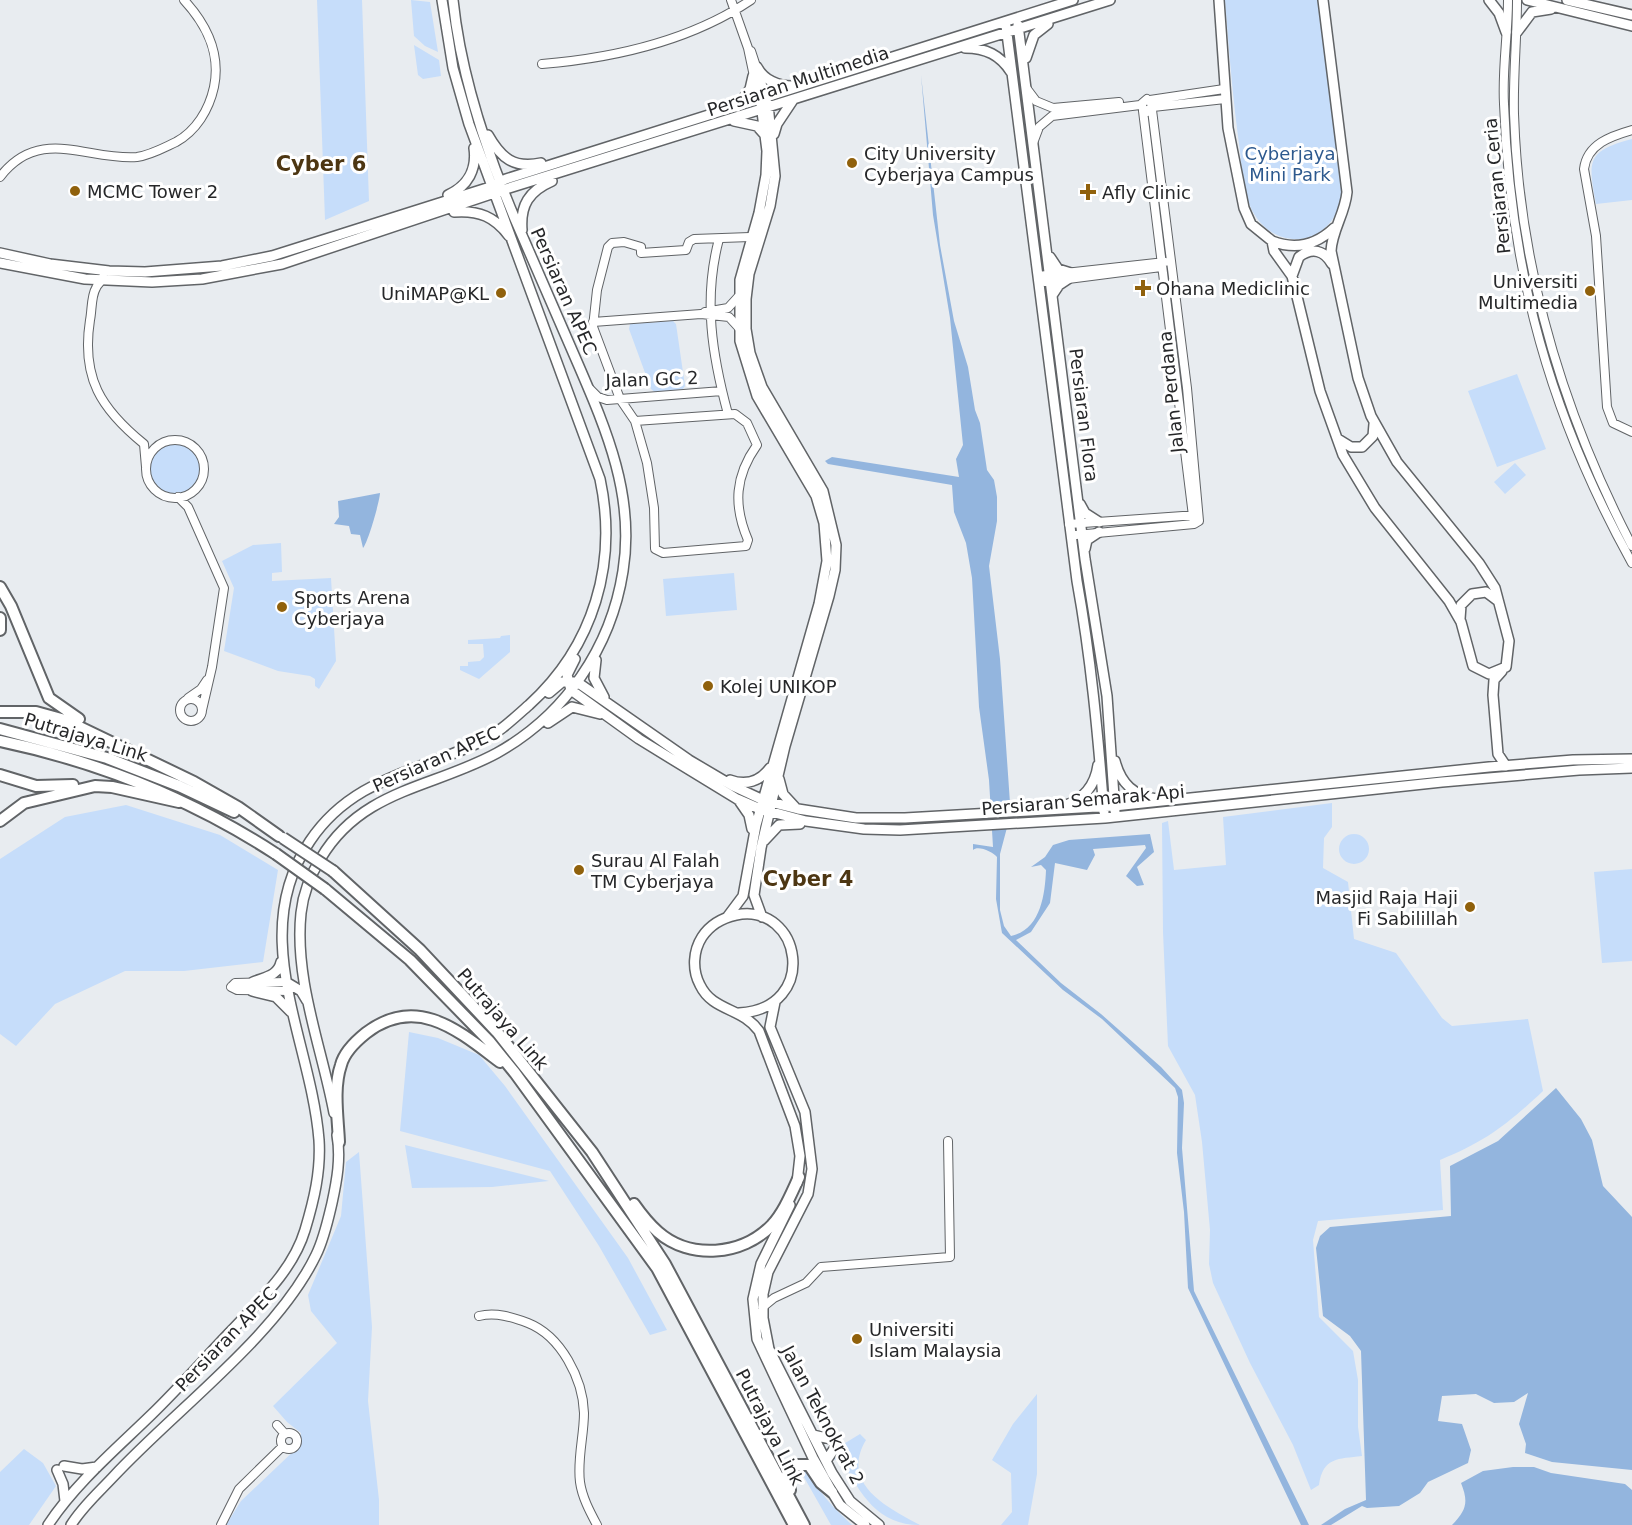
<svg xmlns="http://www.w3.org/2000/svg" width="1632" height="1525" viewBox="0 0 1632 1525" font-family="'DejaVu Sans',sans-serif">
	<rect width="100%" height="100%" fill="#e8ecf0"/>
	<path fill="#c6ddfa" d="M317,0H362L369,201L325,220Z
		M411,0L430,2L438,52L425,46L414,36Z
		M1225,0H1319L1342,197C1331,249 1271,254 1250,206C1243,190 1242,169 1240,151C1233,101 1229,51 1225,0Z
		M414,45L439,60L441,76L423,79L418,75Z
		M1632,139V200L1596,204C1588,161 1586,151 1632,139Z
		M673,321L676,324L685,386L683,389L656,393L651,389L629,329L630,324Z
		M1517,374L1546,449L1497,467L1468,391Z
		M150 469a25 25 0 1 1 50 0a25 25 0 1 1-50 0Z
		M1515,463L1526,475L1505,494L1494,482Z
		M281,543L282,572L272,573V581L331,578L336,661L319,689L315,686V679L310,676L278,671L224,651L234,588L222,561L253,545Z
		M734,573L737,610L666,616L663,579Z
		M510,635V652L479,679L460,670V666H468V662L480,661L484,657L483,644H468V640L500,638L501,636Z
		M1332,803V827L1324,838L1323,868L1348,882L1354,939L1396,953L1442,1018L1452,1026L1528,1019L1543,1091C1508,1124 1485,1142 1440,1160L1443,1210L1318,1221L1313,1240L1319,1317L1353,1351L1358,1380V1427L1362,1456C1338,1459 1323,1457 1319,1485L1311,1490L1293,1445L1250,1363L1213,1283L1209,1264L1210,1230L1202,1142L1195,1095L1168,1046L1163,932L1162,823L1168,821L1174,870L1226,865L1223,817Z
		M126,805L220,835L278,870L263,962L184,971H125L55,1004L16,1046L0,1034V859L65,817Z
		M1339 849a15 15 0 1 1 30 0a15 15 0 1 1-30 0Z
		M1632,869V961L1602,963L1594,872Z
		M409,1032L438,1038L479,1055L505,1086L628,1258L667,1330L650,1335L599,1246L550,1171L400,1131Z
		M405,1145L549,1181L492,1187L412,1188Z
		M359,1152L372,1327L368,1401L379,1500V1525H226L241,1501L299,1446L301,1433L287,1422L273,1406L337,1343L311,1311L308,1295L341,1216L346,1162Z
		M1037,1394V1474L1028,1525H1001L1012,1512L1011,1473L992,1460L1013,1424Z
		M860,1434L866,1440C840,1484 886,1507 920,1525C878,1525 861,1495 843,1462L833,1459L837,1448Z
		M24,1449L43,1463L56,1486L29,1525H0V1472Z
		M800,1470L810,1472C818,1493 836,1510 852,1525H831Z"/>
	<path fill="#93b5de" d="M921,75L940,245L954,321L968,367L975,410L980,423L987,470L994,480L997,497V521L989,566L1000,659L1010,803L1009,820L1000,854V910L1004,926L1011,936C1040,930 1045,896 1046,870L1041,865L1031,867L1045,857L1053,845L1069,840L1150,834L1154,852L1137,867L1144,885L1137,886L1126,876L1146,848L1145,845L1093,849L1095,855L1087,870L1055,863L1050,903L1031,932L1016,940L1061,983L1101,1014L1161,1067L1182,1090L1184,1103L1182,1148L1194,1291L1309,1525H1301L1188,1288L1184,1212L1177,1153L1178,1097L1175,1088L1102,1019L1063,990L1002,933L996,899L997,857C993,852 978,845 973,850V844L993,847L989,780L979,707L972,578L966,543L954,512L952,485L828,464L825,461L832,457L959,477L956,459L963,445L950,318L933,215Z
		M380,493C380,500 368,543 363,548L360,535L351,534L349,526L334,524L339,517L338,501Z
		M1556,1088L1581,1119L1592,1140L1603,1186L1632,1217V1470L1552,1462L1525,1453L1526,1444L1519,1424L1528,1393L1514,1402L1494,1403L1476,1394L1442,1396L1438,1421L1462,1424L1471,1450L1468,1463L1428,1482L1420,1493L1399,1506L1367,1508L1362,1506L1331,1525H1321L1345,1509L1366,1500L1361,1351L1350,1336L1323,1316L1316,1248L1320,1236L1330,1227L1451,1216L1450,1166L1498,1141Z
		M1513,1467H1534L1551,1473L1625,1484L1632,1490V1525H1452C1466,1510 1469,1503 1461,1483L1483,1471Z"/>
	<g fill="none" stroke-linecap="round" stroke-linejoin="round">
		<g stroke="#616467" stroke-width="10">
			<path id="minor" d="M731,0L748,48L759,100
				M1508,0C1508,35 1502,69 1504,104C1510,272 1551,417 1632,563
				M1517,0C1517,38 1513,76 1514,114C1519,267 1562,411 1632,546
				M751,51L766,97
				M542,64C614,58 690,41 751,0
				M1027,89L1036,101L1053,108L1119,102
				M1150,100L1224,89
				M1153,107L1225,99
				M1143,111L1194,524
				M1632,130C1611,136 1587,144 1584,169L1596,236L1607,407L1613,423L1632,432
				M1033,143L1039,127L1052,116L1140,105L1147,99L1153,105L1147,112L1140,105
				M0,177C40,125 88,161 137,157C151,155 163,148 176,142C196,131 209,110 214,87C221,53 207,25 184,0
				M719,239C703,299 712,355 728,414
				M1038,276L1165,262
				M103,277C102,282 98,283 96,288C91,296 92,311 90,320C81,378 101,409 144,444L146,467
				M1045,282L1161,267
				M705,312L728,308L738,297
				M593,322L701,314L729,317L739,328
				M590,389L598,397L607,400L722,391
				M635,421L735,414L747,423L757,445C735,476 733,505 748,540L746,546L663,553L655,549L654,508L647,463L635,421L620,399L593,327L597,290L608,247L612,243L624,242L641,247V253L686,250L689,242L694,239L750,237
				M146 469a29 29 0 1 1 58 0a29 29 0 1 1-58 0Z
				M178,497L188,507L224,588L212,667L202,710
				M1069,524L1197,515
				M1076,535L1194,524L1199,521L1187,388L1152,110
				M188,698L201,689L207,680
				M180 710a11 11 0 1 1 22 0a11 11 0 1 1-22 0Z
				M231,987L237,990L288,991
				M231,987L235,983L286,982
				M763,1307L774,1298L806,1283L821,1267L950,1257L948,1141
				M479,1316C496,1312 512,1317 528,1323C561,1336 583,1379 584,1413C584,1436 577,1459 580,1482C582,1497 590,1512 597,1525
				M277,1425L285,1434
				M281 1441a8 8 0 1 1 16 0a8 8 0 1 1-16 0Z
				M221,1525L239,1489L283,1446"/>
		</g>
		<g stroke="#616467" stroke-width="12">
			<path id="major" d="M1219,0L1228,128L1244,208L1251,224L1272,241L1274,251L1292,276L1320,391L1343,455L1375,508L1449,601L1461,622L1473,666L1489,674L1506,667L1509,641L1495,588L1479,563L1397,462L1371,416L1358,378L1331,251C1332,230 1345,214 1347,192L1323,0
				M1489,0L1499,13L1506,32
				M1527,0L1632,26
				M1567,0L1632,15
				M1018,25L1085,559L1107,696L1115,811
				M1006,26L1077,581C1091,658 1098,735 1104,812
				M1517,32L1532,12L1551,9
				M965,48C986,48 1000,55 1011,72
				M1026,58L1034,35L1048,24
				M757,67C764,80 778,86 792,86
				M737,107L750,89L753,76
				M734,121L757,126L765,135
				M774,134L777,124L793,100
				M488,135C501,158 514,169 541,163
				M448,195C468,186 477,169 474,148
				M454,212C479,210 495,217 509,236
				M522,230C520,205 529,191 552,181
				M1272,241C1295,250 1316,245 1334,228
				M0,253L50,264L109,271L145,272L222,266L272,256L487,188L506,179L1073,0
				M1050,257L1058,269L1071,273
				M0,263L85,279L152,282L202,279L282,264L509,188L1110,0
				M1292,276L1299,257C1312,247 1324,250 1332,264
				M1053,294L1059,285L1068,279
				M1338,439L1351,447H1362L1373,436L1374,424
				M1080,504L1085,513L1099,522
				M1085,549L1087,540L1099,532
				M1460,619L1461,605L1472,594L1486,592L1498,601
				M575,659L567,675L571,690L639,739L737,799L760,809L806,821L864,829L900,830L1105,818L1442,782L1579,770L1632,768
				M596,660L594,678L604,697
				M1502,671L1494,680L1493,695L1498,754L1506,766
				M549,693L562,682H577L689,760L733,786L763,800L798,809L856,818H905L1114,806L1489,767L1573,760L1632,759
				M548,723L572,707L600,714
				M1115,761C1121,784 1134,796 1157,799
				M779,779L783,794L795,807
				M730,780C746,786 760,781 770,768
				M740,802L749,815L752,829
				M1063,806C1083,800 1095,786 1098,765
				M764,841L779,825L800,824
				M728,916L743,896L756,825L819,604L827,561L824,523L816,496L757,396L740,341V280L759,213L766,175L767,151L761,104
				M762,917L754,895L761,848L785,746L829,596L835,570L836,545L823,491L762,387L750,353L746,329V299L749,274L770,206L775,176L768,104
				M253,982C265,977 278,976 281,962
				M286,982L301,991L307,1001
				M252,991L276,997L291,1012
				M775,1002L770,1027L805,1112L812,1169L808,1194L768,1272L763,1294V1318L769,1349L832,1473L850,1501L879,1525
				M739,1013C820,1009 802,902 736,915C722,918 710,925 702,937C693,951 692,970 700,985C713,1012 742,1007 759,1031L795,1126L800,1156L797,1183
				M334,1113C322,1048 294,980 301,913C303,894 311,874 321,858C362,789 433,788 497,753C565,715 611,648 623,571C635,497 607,431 578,364C558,318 538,272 518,226C487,154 461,78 453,0
				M790,1205L761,1264L753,1299L757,1339L813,1458L832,1492L840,1505L865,1525
				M813,1435L835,1440
				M826,1461L836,1446
				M64,1466L82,1469L97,1467
				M57,1470L63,1484L65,1501
				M48,1525C76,1483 115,1450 151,1415C179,1388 205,1358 232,1330C260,1300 293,1270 305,1230C314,1200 321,1171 319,1140C311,1040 246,935 310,841C353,777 419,772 482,741C500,732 514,718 529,705C594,646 618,563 600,479L469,124L453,68L442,0
				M71,1525C82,1507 99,1492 113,1477C175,1410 277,1336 316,1255C324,1239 328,1220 332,1203C337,1180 341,1158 337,1135"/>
		</g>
		<g stroke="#616467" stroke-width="14">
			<path id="highway" d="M0,587L11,606L49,698L79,719
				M0,618V630
				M0,712H36L65,720L194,782L238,807L279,836
				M0,729L107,758L179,786L234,812
				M0,741C100,762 190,798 276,854
				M0,775L36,786L73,785
				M0,821L24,803L95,786L112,787L179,802
				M333,871L420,950L497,1032L592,1152L665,1264L804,1525
				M325,889L410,960L489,1041L515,1073L657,1268L794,1525
				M339,1142C338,1118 333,1088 341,1065C344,1053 356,1041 366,1033C417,994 459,1031 500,1062
				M634,1204C641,1214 649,1224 658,1232C690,1260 742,1256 772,1225C784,1212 791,1194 799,1177
				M790,1490L786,1478L788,1471L797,1465H809L821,1483L832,1492"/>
		</g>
		<use href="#minor" stroke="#fff" stroke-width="8"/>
		<use href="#major" stroke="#fff" stroke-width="9"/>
		<use href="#highway" stroke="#fff" stroke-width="10"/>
		<g stroke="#616467" stroke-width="14" stroke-linecap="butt">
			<path id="highway-bridge" d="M283,838L333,871
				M276,854L325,889"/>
		</g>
		<use href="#highway-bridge" stroke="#fff" stroke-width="10"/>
	</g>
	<g fill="#90610c" stroke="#fff" stroke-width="2">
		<circle cx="852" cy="163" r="6"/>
		<circle cx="75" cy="191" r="6"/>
		<path d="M1085 183h6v6h6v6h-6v6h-6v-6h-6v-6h6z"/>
		<path d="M1140 279h6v6h6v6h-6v6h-6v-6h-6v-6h6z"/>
		<circle cx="1590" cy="291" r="6"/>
		<circle cx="501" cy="293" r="6"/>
		<circle cx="282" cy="607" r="6"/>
		<circle cx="708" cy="686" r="6"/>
		<circle cx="579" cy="870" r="6"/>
		<circle cx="1470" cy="907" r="6"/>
		<circle cx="857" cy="1339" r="6"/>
	</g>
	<g text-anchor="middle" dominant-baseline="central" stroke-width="6" stroke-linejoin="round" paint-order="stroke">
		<g font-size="18" fill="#262729" stroke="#fff">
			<text transform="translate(798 81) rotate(-18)">Persiaran Multimedia</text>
			<text transform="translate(1497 186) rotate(-96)">Persiaran Ceria</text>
			<text transform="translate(564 291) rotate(66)">Persiaran APEC</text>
			<text transform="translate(652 379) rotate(-2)">Jalan GC 2</text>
			<text transform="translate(1171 392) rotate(-96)">Jalan Perdana</text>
			<text transform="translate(1084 415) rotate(83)">Persiaran Flora</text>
			<text transform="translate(86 737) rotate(17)">Putrajaya Link</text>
			<text transform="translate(436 759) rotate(-24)">Persiaran APEC</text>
			<text transform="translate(1083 800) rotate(-5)">Persiaran Semarak Api</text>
			<text transform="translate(503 1019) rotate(49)">Putrajaya Link</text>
			<text transform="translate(226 1339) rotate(-46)">Persiaran APEC</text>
			<text transform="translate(823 1415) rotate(62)">Jalan Teknokrat 2</text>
			<text transform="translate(770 1427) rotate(63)">Putrajaya Link</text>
		</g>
		<g font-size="18" fill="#262729" stroke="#fff" text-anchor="start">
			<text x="864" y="153">City University<tspan x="864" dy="21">Cyberjaya Campus</tspan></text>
			<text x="87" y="191">MCMC Tower 2</text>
			<text x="1102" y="192">Afly Clinic</text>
			<text x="1578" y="281" text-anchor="end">Universiti<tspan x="1578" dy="21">Multimedia</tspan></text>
			<text x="1156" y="288">Ohana Mediclinic</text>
			<text x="489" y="293" text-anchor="end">UniMAP@KL</text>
			<text x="294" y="597">Sports Arena<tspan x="294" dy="21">Cyberjaya</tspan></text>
			<text x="720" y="686">Kolej UNIKOP</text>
			<text x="591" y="860">Surau Al Falah<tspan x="591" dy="21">TM Cyberjaya</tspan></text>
			<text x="1458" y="897" text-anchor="end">Masjid Raja Haji<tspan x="1458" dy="21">Fi Sabilillah</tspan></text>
			<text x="869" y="1329">Universiti<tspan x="869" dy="21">Islam Malaysia</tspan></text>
		</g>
		<g font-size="18" fill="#2d598e" stroke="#fff">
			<text x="1290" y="153">Cyberjaya<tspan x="1290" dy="21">Mini Park</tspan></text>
		</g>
		<g font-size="21" font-weight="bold" fill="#4d3612" stroke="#fff">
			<text x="321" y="164">Cyber 6</text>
			<text x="808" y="879">Cyber 4</text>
		</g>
	</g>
</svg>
